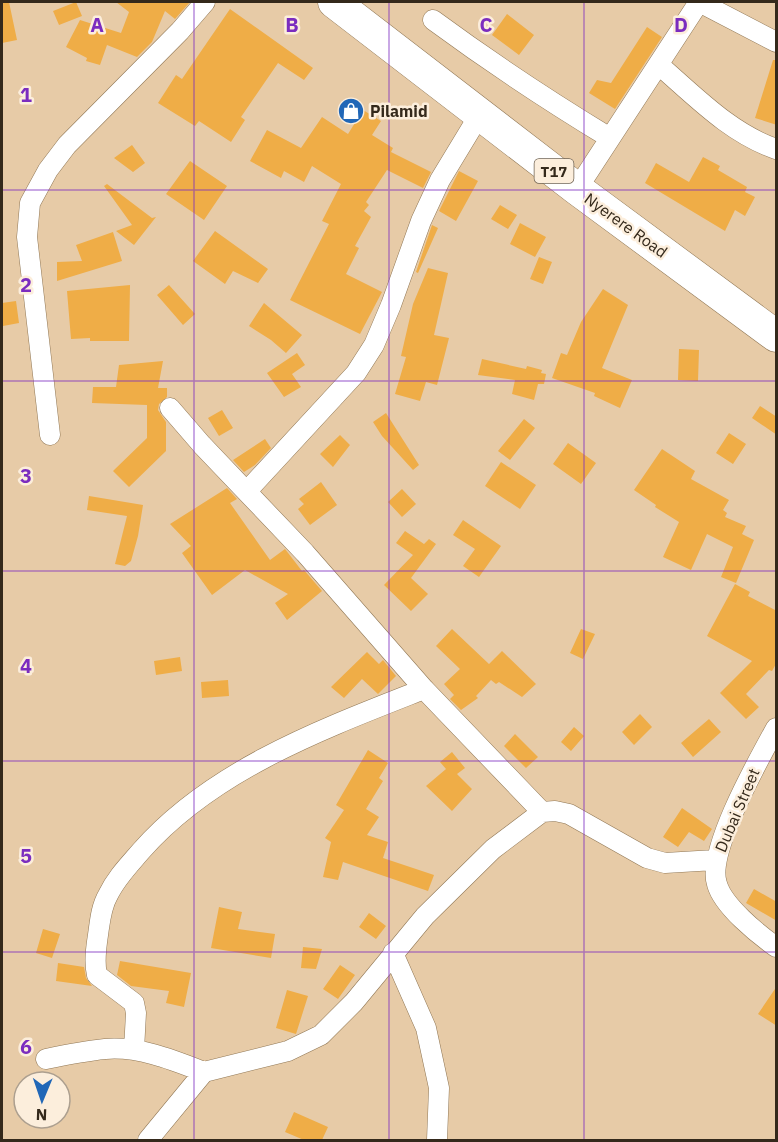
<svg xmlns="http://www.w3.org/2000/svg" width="778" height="1142" viewBox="0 0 778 1142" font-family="'IBM Plex Sans',sans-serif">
	<rect width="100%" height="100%" fill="#e7cba7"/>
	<path fill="#efad47" d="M2,2H9L17,40L2,43Z
		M76,2L82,16L59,25L53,11Z
		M116,2H190L175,19L165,11L152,42L137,57L107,45L100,65L86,61L87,58L66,47L80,20L121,33L129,12Z
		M230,9L313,68L304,80L278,63L241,117L245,120L231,142L199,121L195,126L158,103L176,75L182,79Z
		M507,14L534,35L519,55L492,35Z
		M647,27L662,37L615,109L589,93L597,80L611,83Z
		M773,60H777V125L755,118Z
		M363,110L381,121L372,135L393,148L391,152L431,172L423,188L387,170L366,202L369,205L364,211L371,217L355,246L359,248L346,274L382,292L360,334L290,300L329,224L322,221L341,184L312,166L304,182L284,171L281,178L250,161L267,130L301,148L322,117L348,134Z
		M132,145L145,163L133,172L114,158Z
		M703,157L720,166L718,170L747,187L745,192L755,197L745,216L735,210L725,231L645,183L656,163L689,182Z
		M190,161L227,186L204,220L166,194Z
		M459,171L478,181L456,221L439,211Z
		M107,184L152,218L156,217L134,245L116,231L132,225L104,186Z
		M500,205L517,215L508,229L491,219Z
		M520,223L546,237L535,257L510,244Z
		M432,225L438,228L418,273L416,272Z
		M215,231L268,269L258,283L233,271L225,284L193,261Z
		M113,232L122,261L57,281V262L82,261L76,245Z
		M539,257L552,262L543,284L530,279Z
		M428,268L448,273L434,335L449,338L437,385L426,382L420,401L395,394L406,357L401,356L413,304Z
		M130,285L129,341H90V338L71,339L67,291Z
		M169,285L195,314L183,325L157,295Z
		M603,289L628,305L602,368L632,380L620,408L594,396L595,393L552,378L561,353L567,355L581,322Z
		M16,301L19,323L3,326L2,303Z
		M264,303L302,335L286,353L271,340L249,326Z
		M679,349L699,350L698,381L678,380Z
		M297,353L305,365L292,374L301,387L284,397L267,373Z
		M482,359L526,369L527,366L542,370L541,373L546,374L544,384H538L534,400L512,394L515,380L478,375Z
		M163,361L158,388H167V397L159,404L158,410L166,422V451L129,487L113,471L147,438V405L92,403L93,387H116L119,365Z
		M760,406L777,417V435L752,418Z
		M222,410L233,428L219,436L208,418Z
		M386,413L419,465L413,470L382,436L373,422Z
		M524,419L535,428L510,460L498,451Z
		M729,433L746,444L733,464L716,453Z
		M340,435L350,445L333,467L320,454Z
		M265,439L271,448L255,465L244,472L233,460Z
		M568,443L596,463L581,484L553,464Z
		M662,449L695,471L691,479L729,500L723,510L727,513L725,517L746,526L742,534L754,540L736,583L721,577L733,547L707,534L691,570L663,557L679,522L655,507L656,505L634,490Z
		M501,462L536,485L520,509L485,486Z
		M321,482L337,505L310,525L298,509L304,504L299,499Z
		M227,488L237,499L230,503L270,560L285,549L302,571L304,570L322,591L287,620L275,603L288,594L245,570L212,595L182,553L191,546L170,524Z
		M402,489L416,504L402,517L388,502Z
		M89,496L143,505L138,536L131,561L125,566L115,564L127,516L87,510Z
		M463,520L501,546L479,577L463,566L475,549L453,535Z
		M405,531L424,544L429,539L436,544L411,578L428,594L411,611L384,585L413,555L396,543Z
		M735,584L750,592L748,596L777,611V662L772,671L769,670L746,694L759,707L746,719L720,693L752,661L707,636Z
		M452,629L489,664L502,651L536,684L522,697L499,682L496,684L491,680L476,696L478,698L461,710L450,699L454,695L444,684L460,669L436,646Z
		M581,629L595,634L583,659L570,653Z
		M367,652L379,664L383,660L396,676L378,694L362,679L344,698L331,687Z
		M180,657L182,671L156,675L154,661Z
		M228,680L229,696L202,698L201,682Z
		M640,714L652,727L634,745L622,732Z
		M709,719L721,732L693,757L681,743Z
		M574,727L584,736L571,751L561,742Z
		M515,734L538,757L526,768L504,746Z
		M368,750L388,763L379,778L383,781L366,809L379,817L367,835L388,842L383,858L434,875L428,891L343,862L338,880L323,877L331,842L325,838L344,810L336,805Z
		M452,752L465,768L457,774L472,789L452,811L426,786L446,769L440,762Z
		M682,808L712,829L704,841L689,832L678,847L663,837Z
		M754,889L777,902V921L746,903Z
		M219,907L242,912L238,929L275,934L271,958L211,948Z
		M369,913L386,926L376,939L359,927Z
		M43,929L60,934L52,958L36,953Z
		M303,947L322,949L316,969L301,968Z
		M120,961L191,973L184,1007L166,1003L169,991L131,986L117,975Z
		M58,963L84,967L86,978L92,986L56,981Z
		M340,965L355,975L338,999L323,989Z
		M777,986V1026L758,1014Z
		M287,990L308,996L296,1034L276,1028Z
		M294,1112L328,1127L322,1140H304L285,1132Z"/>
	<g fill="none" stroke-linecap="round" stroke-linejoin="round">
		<g stroke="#907755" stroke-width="21">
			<path id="street" d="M699,2L776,42
				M433,20C490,62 549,101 610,138
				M659,65C696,97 730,133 776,149
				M577,189L699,2
				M170,408L202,445L305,553L424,689L542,812
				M50,435L27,237L30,203L48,170L67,145L180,31L205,2
				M247,491L356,373L374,345L391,305L421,221L440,180L480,114
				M776,728C759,759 706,852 717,884C723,906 758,934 776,947
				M393,953L426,1028L439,1088L437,1140
				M134,1050L136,1013L134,1003L97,975C94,962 96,948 98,935C100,921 101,907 108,895C116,878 129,865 141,851C213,769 325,728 424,689
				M46,1059C65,1055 85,1051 105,1049C139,1046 173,1060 204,1072
				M148,1140L204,1072L288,1051L321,1035L354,1002L425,916L493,849L542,812L555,811L569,814L647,858L665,863L715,860"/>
		</g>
		<g stroke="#907755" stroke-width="33">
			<path id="primary" d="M334,2L577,189L776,336"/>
		</g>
		<use href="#street" stroke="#fff" stroke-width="20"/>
		<use href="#primary" stroke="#fff" stroke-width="32"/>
	</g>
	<path fill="none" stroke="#7b2cbf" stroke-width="1.5" stroke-opacity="0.55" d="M194,2V1140M389,2V1140M584,2V1140M2,190H776M2,381H776M2,571H776M2,761H776M2,952H776"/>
	<defs>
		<g id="shop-disc" transform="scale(1.35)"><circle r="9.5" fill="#2167b7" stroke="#fceedc"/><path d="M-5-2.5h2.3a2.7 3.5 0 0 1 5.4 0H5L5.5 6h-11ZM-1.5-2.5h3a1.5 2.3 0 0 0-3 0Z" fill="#fff"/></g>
	</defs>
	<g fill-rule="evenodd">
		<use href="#shop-disc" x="351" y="111"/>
	</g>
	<g text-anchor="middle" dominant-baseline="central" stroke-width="5" stroke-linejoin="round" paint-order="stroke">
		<rect fill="#fceedc" stroke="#706455" stroke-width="1.5" x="534.5" y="159" width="39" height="24" rx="4.5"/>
		<g font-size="15" font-weight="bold" fill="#34291b">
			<text x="554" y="171">T17</text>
		</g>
		<g font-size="16" font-weight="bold" fill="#34291b" stroke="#fceedc" text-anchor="start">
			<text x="370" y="111">Pilamid</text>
		</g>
		<g font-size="16" fill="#34291b" stroke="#fceedc">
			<text transform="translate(626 225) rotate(36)">Nyerere Road</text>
			<text transform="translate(737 810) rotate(-67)">Dubai Street</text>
		</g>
	</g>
	<g font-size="20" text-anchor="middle" font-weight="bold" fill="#7b2cbf" stroke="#fceedc" stroke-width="5" stroke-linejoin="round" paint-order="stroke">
		<text x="97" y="32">A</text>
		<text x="292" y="32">B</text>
		<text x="486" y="32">C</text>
		<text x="681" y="32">D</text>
		<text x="26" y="102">1</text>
		<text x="26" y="292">2</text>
		<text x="26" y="483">3</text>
		<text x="26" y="673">4</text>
		<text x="26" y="863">5</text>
		<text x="26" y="1054">6</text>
	</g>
	<rect width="778" height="1142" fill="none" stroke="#34291b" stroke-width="6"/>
	<g transform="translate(42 1100) rotate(182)"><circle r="28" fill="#fceedc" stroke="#ac9f8f" stroke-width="1.5"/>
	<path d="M0-4.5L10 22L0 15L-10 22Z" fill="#2167b7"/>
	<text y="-9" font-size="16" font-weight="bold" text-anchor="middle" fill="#34291b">N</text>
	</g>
</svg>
